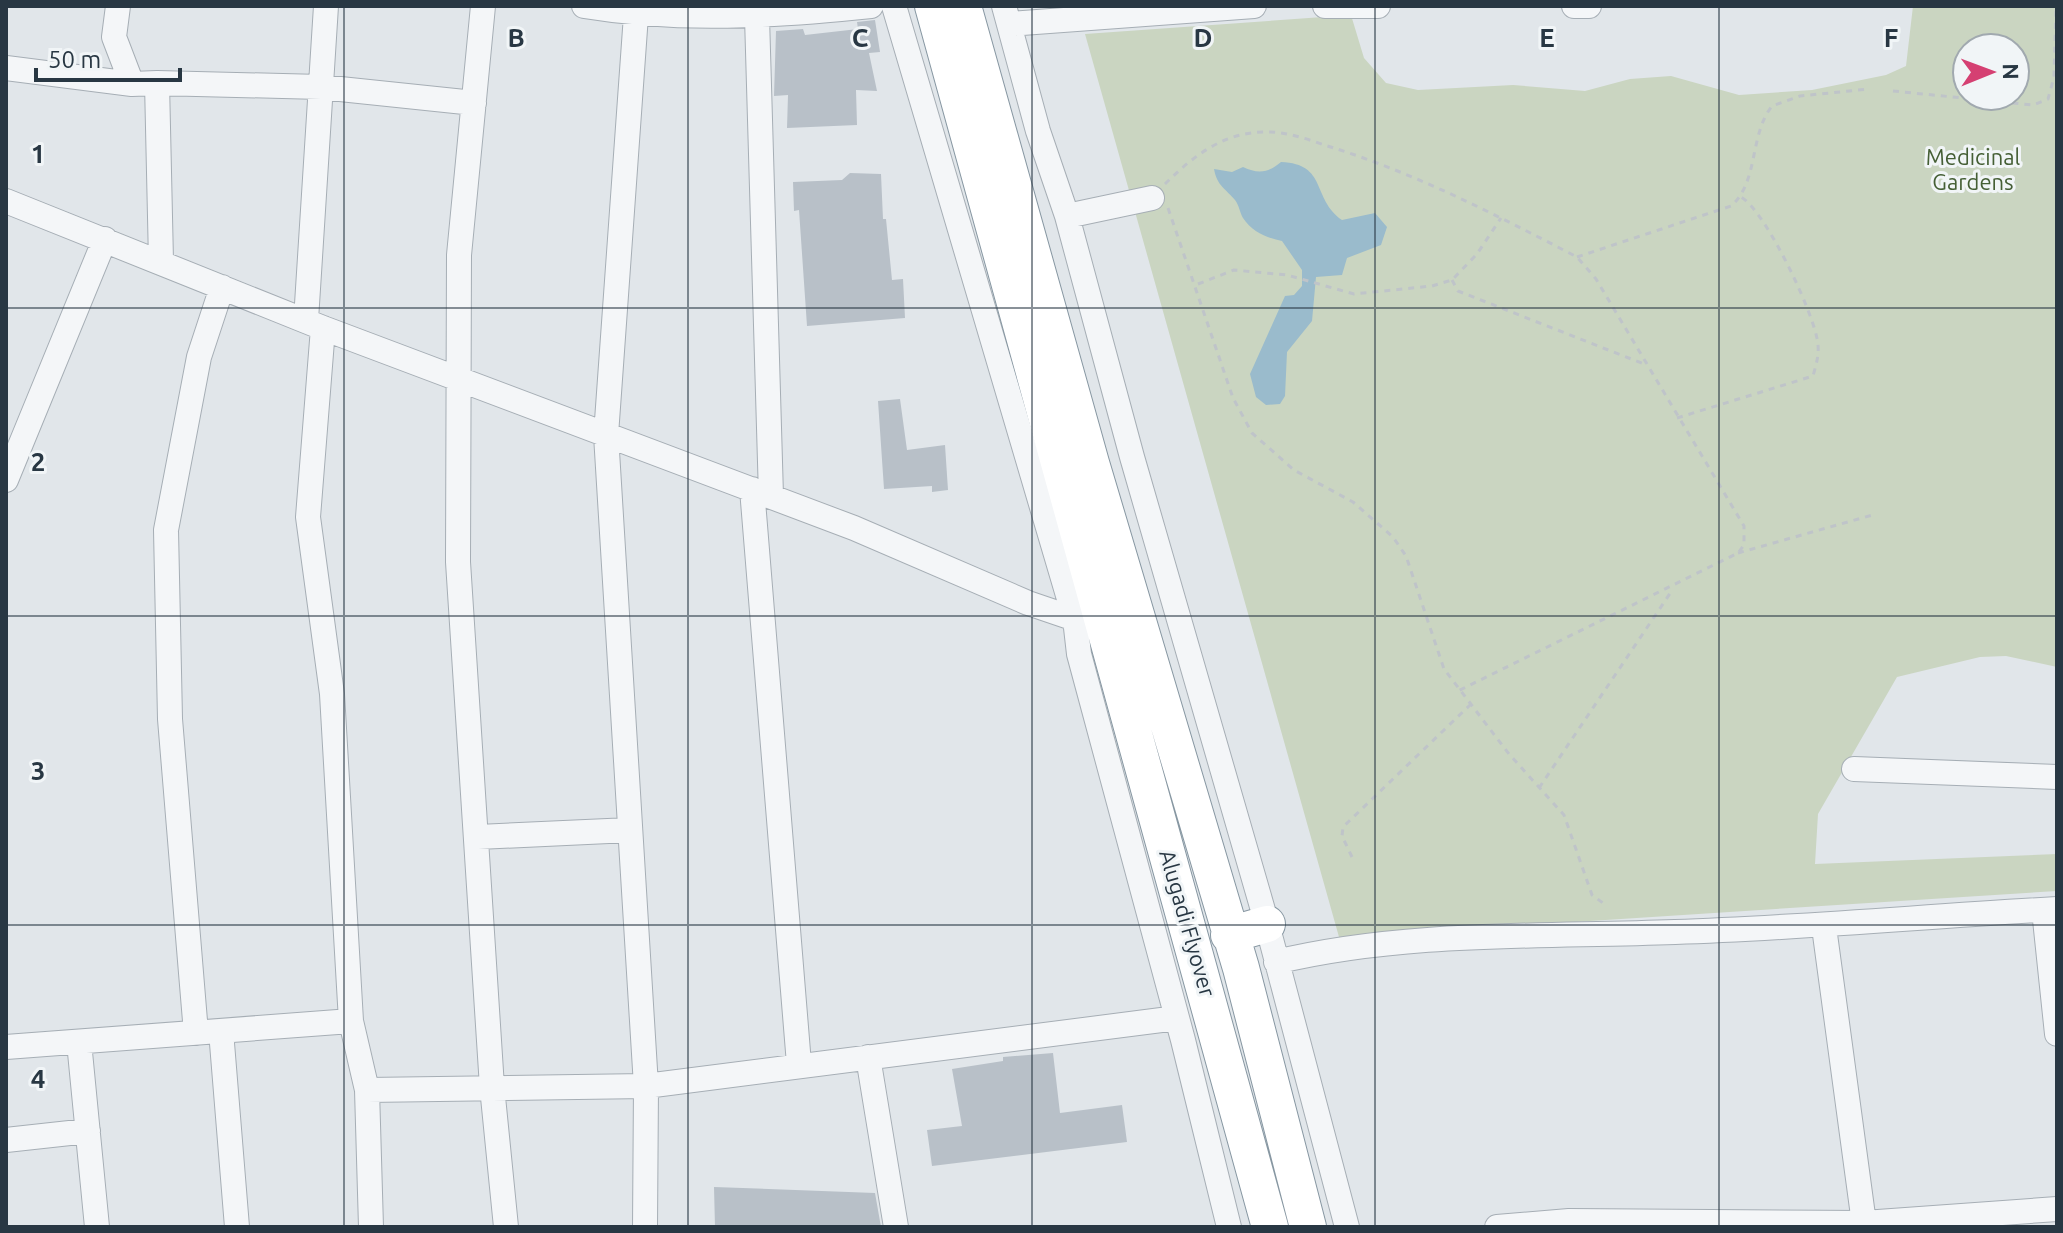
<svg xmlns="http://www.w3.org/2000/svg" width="2063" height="1233" viewBox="0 0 2063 1233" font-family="Ubuntu,sans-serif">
	<rect width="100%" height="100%" fill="#e1e6ea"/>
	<path fill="#cad5c1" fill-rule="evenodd" d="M1913,6H2057V667L2006,656L1980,657L1897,677L1818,814L1815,864L2057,854V891L1339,937L1085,34L1351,15L1364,58L1386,83L1418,90L1513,85L1585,91L1630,79L1671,76L1739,95L1812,90L1886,75L1906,66ZM1967,48H2015V96H1967Z"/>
	<path fill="#9abbcc" d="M1281,162C1328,164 1311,198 1342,220L1375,213L1387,227L1381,245L1347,258L1342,275L1316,277L1312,321L1287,352L1285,396L1280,404L1266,405L1256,397L1250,374L1285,296L1294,295L1302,286V270L1282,241C1267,238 1252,232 1243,218C1240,213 1239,205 1235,200C1226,189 1217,186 1214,169L1232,172L1243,167C1258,174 1268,173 1281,162Z"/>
	<path fill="#b8c0c8" d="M875,20L880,52L869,53L877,91L856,90L857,125L787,128L788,95L774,96L776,31L803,29L805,35L858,29L857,22Z
		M850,173L881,174L883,219H886L892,280L903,279L905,318L807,326L799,210L794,211L793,182L842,180Z
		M900,399L907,450L945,445L948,490L932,492V486L884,489L878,401Z
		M1053,1053L1060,1113L1122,1105L1127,1142L932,1166L927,1130L962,1126L952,1069L1003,1061V1057Z
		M714,1187L875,1193L881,1227H715Z"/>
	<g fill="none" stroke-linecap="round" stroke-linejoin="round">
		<g stroke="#a6aeb5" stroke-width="26">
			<path id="minor" d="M118,6L114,37L132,84
				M483,6L459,255L458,562L492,1087L506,1227
				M584,6C680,22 774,16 871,6
				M894,6L1075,619L1079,654L1183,1040L1229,1227
				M1004,6L1038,131L1067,216L1132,457L1267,924L1347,1227
				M1325,6H1378
				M1574,6H1589
				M757,17L771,496
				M1009,24L1254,6
				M6,68L132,84L157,83L161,261
				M157,83L321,87L474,103
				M6,201L323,328L854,528L1028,603L1075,619H1085
				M1067,216L1152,198
				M306,320L326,6
				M323,328L308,517L332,694L351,1021
				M6,480L105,239
				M752,489L799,1064
				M1854,769L2057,777
				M478,837L630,830
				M2044,910L2057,1034
				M1824,927L1864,1223
				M1276,962C1405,931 1542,937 1675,932C1803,928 1929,916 2057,909
				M221,1031L237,1227
				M196,1033L170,719L166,530L199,357L222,287
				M79,1042L97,1227
				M6,1047L351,1021L367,1090L646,1086L606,435L636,15
				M868,1057L896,1227
				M367,1090L371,1227
				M6,1140L88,1131
				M645,1227L646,1086L1177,1018
				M1497,1227L1569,1221L1864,1223L2057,1209"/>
		</g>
		<g stroke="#8797a2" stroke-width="38">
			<path id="highway" d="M933,6L1270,1227
				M963,6L1091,463L1241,968L1308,1227
				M1229,935L1267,924"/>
		</g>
		<path stroke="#bfc4c9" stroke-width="3" stroke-dasharray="6 6" stroke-linecap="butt" d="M1893,91L2033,105L2048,99L2054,77L2056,6
			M1165,184C1193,156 1224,132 1265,132C1289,131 1314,142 1337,149C1421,176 1498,216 1577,257L1596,279L1744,526V545L1738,553L1458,691
			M1168,208L1233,398L1252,433L1294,470L1353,502L1393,537L1406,556L1444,669L1509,754L1564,815L1592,895L1603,903
			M1577,257L1731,206C1759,182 1749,135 1772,106L1800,96L1869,89
			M1452,280L1458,291L1644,364
			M1198,284L1234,270L1287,275L1354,294L1432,286L1452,280L1477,254L1501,218
			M1677,418L1813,376C1816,365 1819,356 1818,345C1816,316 1765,210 1741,197
			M1738,553L1876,514
			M1539,788L1673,589
			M1352,857L1342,836L1343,827L1470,705"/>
		<use href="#minor" stroke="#f4f6f8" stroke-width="24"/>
		<use href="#highway" stroke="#fff" stroke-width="36"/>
	</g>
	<path fill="none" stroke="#283743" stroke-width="2" stroke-opacity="0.55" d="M344,6V1227M688,6V1227M1032,6V1227M1375,6V1227M1719,6V1227M6,308H2057M6,616H2057M6,925H2057"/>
	<g text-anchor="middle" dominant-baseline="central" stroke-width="6" stroke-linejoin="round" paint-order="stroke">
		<g font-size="22" fill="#455f35" stroke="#f1f5f7">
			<text x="1973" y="156">Medicinal<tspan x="1973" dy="25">Gardens</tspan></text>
		</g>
		<g font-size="22" fill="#283743" stroke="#f1f5f7">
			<text transform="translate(1188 923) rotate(74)">Alugadi Flyover</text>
		</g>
	</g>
	<g font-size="26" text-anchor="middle" font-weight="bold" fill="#283743" stroke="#f1f5f7" stroke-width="6" stroke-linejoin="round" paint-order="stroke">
		<text x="516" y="47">B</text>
		<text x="860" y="47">C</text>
		<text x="1203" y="47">D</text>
		<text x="1547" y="47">E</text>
		<text x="1891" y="47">F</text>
		<text x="38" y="163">1</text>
		<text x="38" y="471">2</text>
		<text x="38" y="780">3</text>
		<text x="38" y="1088">4</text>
	</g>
	<rect width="2063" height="1233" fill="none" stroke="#283743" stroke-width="16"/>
	<g transform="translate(1991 72) rotate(89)"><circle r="38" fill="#f1f5f7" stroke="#a1a9af" stroke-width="2"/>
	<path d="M0-6L14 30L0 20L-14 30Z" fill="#d54072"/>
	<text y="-12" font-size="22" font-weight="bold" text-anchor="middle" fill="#283743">N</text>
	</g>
	<path d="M36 68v12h144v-12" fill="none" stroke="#283743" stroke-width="4"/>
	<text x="48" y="68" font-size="24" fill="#283743" stroke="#f1f5f7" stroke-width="6" paint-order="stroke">50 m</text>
</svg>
